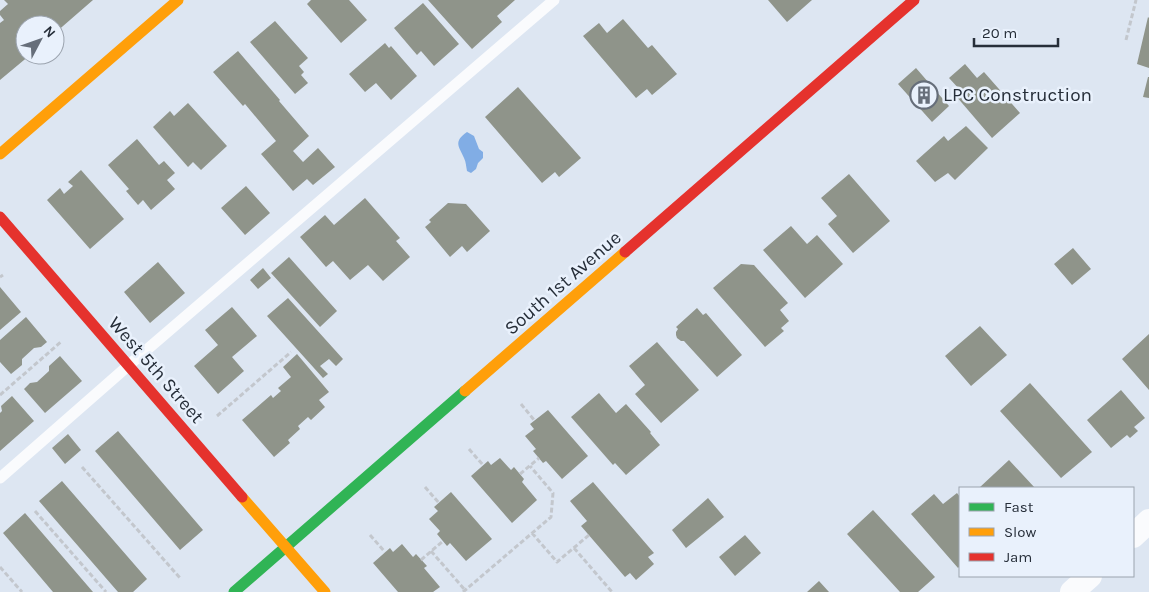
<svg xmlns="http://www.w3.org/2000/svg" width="1149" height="592" viewBox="0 0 1149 592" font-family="Karla,sans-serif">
	<rect width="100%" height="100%" fill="#dde6f2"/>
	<path fill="#81ade5" d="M467,132L474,136L479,149L483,152V158L478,163L476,169L471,173L467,171C466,166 466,162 464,158C459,146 453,142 467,132Z"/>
	<path fill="#8f948a" d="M4,0H93L55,33V25H25V55H30L0,80V23L4,20L0,15V11L8,4Z
		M311,0H349L367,20L341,43L307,4Z
		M428,0H515L497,16L502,22L472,49Z
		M768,0H812L787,22Z
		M423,3L459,44L434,66L421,51L417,55L394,28Z
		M1148,17L1149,18V68L1137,64Z
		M623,19L648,48L652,45L677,74L652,95L647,89L636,98L583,36L599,23L607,33Z
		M275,21L308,58L299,66L304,72L301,75L308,83L295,94L250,42Z
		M385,43L389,48L391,46L417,76L391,100L376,83L365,92L349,74Z
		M238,51L280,100L279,101L309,136L293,151L303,162L318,148L335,167L313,185L307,179L293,191L261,154L276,141L245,104L243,106L213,72Z
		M965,64L977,78L984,72L1020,113L992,138L956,96L961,91L949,78Z
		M916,68L949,106L932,122L898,84Z
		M1148,77H1149V98L1143,97Z
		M518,87L581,158L559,177L555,172L542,183L485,117Z
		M188,103L227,146L201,170L193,162L188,167L153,127L170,111L174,116Z
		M966,126L988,148L955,180L948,173L935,182L916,161L944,136L948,141Z
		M137,139L159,165L164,161L175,173L167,180L175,189L151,210L143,200L138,205L126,191L129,189L108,165Z
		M81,170L124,219L90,249L47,200L60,188L64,194L73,186L68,182Z
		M849,174L890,221L853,253L828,224L837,216L821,198Z
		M246,186L270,213L245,235L221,208Z
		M365,198L400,238L396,241L410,257L383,281L368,265L350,280L333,261L326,267L300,237L325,215L334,225Z
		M448,203L466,204L490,231L467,252L462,246L450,257L425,227L431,222L429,220Z
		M791,226L807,244L817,235L843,264L805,298L763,250Z
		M1073,248L1091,269L1072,285L1054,264Z
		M289,257L337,311L320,327L271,273Z
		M158,262L185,293L150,323L124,292Z
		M741,264L754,265L788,303L780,310L789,321L781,328L784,331L765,347L713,288Z
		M263,268L271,278L258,289L250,280Z
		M0,287L21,312L0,330Z
		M288,298L343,359L336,366L329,359L320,366L328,374L323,378L267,316Z
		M232,307L257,336L232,357L244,371L218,394L194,366L218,345L205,330Z
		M697,308L703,315L706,313L742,355L717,377L684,341H681L677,338L676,335V332L678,329L676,327Z
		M26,317L47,342L41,347L34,348L22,359V365L11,374L0,362V340Z
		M980,326L1007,355L971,386L945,356Z
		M1149,334V390L1122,359Z
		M657,342L699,390L661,423L635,394L645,385L629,366Z
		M297,354L329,392L319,400L325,407L311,420L308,417L298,426L300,429L288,440L290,443L274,457L242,420L271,395L273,398L281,391L278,388L291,377L283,367Z
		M60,356L82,381L45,413L24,389L30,383L37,382L49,371V366Z
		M1030,383L1092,452L1061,478L1000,411Z
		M1121,390L1145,418L1134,427L1138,431L1130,438L1127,435L1111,448L1087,420Z
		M599,393L616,413L626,404L651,432L650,433L660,445L626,475L615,463L613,465L571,417Z
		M12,396L34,421L0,451V413L2,411L1,406Z
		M548,410L588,456L562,479L546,461L543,463L533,451L536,449L525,436L534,429L530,424Z
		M118,431L203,530L180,550L95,451Z
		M68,434L81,450L65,464L52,448Z
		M500,458L511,470L514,467L524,479L522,482L537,500L512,523L471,476L488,461L491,465Z
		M1009,460L1035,488H979Z
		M62,481L147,579L133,592H118L39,501Z
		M593,482L654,553L648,557L654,564L636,580L630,573L625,577L581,526L587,521L570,501Z
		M451,492L492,539L466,561L450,543L447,546L437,534L440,531L429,519L438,511L434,507Z
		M957,493L960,497V566L958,568L911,514L934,494L943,504Z
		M708,498L724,517L686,548L672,530Z
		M873,510L935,577L918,592H900L847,534Z
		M25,513L93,592H53L3,533Z
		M745,535L761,553L735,576L719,557Z
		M402,544L413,557L416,554L427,566L424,568L440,587L433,592H398L373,563L390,548L393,552Z
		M819,581L829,592H807Z"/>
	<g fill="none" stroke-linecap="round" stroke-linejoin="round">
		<path stroke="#c3c7cd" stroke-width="3" stroke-dasharray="5 2.5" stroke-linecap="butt" d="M1126,40L1136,0
			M0,277L3,275
			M0,395L62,341
			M521,404L535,421
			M217,416L291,352
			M469,449L483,465
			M82,467L180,578
			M520,474L539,458
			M425,487L439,503
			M35,511L106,592
			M532,533L557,562L589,535
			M370,535L385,552
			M574,548L612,592
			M431,551L465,590
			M421,560L443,541
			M0,567L22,592
			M463,592L551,517L553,493L530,466"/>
		<path stroke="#fafbfd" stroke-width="11" d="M0,478L129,365L554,0"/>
		<path stroke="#fafbfd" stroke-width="24" d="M1133,536L1149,521
			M1072,592L1090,576"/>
		<path stroke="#30b455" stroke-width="11" d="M234,592L465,391"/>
		<path stroke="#ff9f0a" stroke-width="11" d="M0,154L178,0
			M465,391L625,252
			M242,497L325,592"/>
		<path stroke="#e5322d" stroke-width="11" d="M0,217L242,497
			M625,252L914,0"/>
	</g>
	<defs>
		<g id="building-ring" transform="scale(1.4375)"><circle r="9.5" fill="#e9f1fc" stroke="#666e7a" stroke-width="1.5"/><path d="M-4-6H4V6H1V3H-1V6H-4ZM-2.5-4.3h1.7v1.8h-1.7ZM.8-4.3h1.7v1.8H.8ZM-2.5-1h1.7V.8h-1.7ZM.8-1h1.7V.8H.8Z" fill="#666e7a"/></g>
	</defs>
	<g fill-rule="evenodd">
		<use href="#building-ring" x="924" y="95"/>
	</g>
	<g text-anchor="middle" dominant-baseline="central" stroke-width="5" stroke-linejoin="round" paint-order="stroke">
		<g font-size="19" fill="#262e39" stroke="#e9f1fc" text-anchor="start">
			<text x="943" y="95">LPC Construction</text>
		</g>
		<g font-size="19" fill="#262e39" stroke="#e9f1fc">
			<text transform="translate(563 283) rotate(-41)">South 1st Avenue</text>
			<text transform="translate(156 370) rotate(49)">West 5th Street</text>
		</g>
	</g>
	<rect x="959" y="487" width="175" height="90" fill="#e9f1fc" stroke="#9ba3ae"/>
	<rect x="969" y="503" width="25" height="8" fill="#30b455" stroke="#9ba3ae"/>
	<text x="1004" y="512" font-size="15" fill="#262e39">Fast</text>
	<rect x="969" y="528" width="25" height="8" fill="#ff9f0a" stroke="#9ba3ae"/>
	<text x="1004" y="537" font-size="15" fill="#262e39">Slow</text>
	<rect x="969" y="553" width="25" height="8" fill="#e5322d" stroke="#9ba3ae"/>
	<text x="1004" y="562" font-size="15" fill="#262e39">Jam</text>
	<g transform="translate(40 40) rotate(49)"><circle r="24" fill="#e9f1fc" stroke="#9ba3ae"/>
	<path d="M0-4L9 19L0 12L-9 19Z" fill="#666e7a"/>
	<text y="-8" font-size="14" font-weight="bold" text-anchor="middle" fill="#262e39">N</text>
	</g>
	<path d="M974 38v8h84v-8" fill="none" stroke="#262e39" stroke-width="2.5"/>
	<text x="982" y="38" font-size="15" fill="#262e39" stroke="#e9f1fc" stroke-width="4" paint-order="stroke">20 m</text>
</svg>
